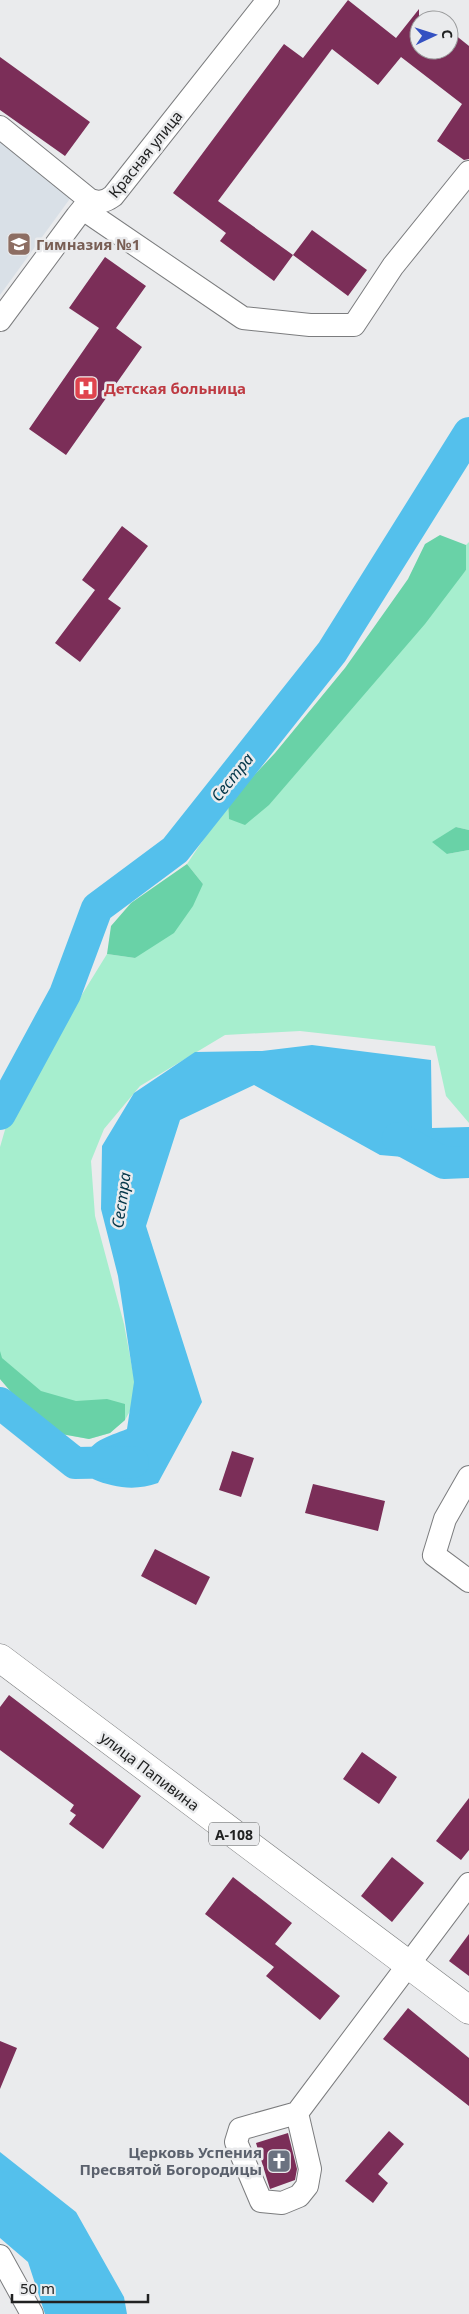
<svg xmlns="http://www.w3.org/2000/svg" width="469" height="2314" viewBox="0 0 469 2314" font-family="'Noto Sans',sans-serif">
	<rect width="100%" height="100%" fill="#eaebed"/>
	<path fill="#d9e0e7" d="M0,134L74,193L0,295Z"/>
	<path fill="#a6eece" d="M469,542V830L456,827L447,854L469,850V1123L446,1096L435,1046L300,1031L225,1035L140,1086L104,1129L91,1161L95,1216L124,1324L134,1378V1404L125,1420L110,1433L89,1439L56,1433L18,1400L0,1379V1147L9,1116L54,1040L107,954L135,958L203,884L187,864L228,803L229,819L466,570V545Z"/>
	<path fill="#69d2a7" d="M440,535L466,545V570L425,624L269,805L245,825L229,819L228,803L275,753L345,668L408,579L425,544Z
		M456,827L469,830V850L447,854L432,842Z
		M187,864L203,884L193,906L174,933L135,958L107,954L111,926L131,903Z
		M0,1351L2,1358L41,1391L76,1401L107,1399L125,1404V1420L110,1433L89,1439L56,1433L18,1400L0,1379Z"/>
	<path fill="#54c0ec" d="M312,1045L431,1060L432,1128L469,1127V1167L462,1162L380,1155L254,1085L180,1120L146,1226L202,1402L158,1483C136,1491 114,1488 93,1479C74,1445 102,1439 127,1429L134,1382L118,1276L101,1209L102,1146L134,1093L195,1052L262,1051Z
		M0,2152L76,2212L124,2297L127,2314H45L28,2262L0,2238Z"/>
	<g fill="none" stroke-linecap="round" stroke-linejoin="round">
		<path stroke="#54c0ec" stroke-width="32" d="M0,1114L65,994L97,908L175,850L332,652L469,433
			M398,1138L444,1163L469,1162
			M0,1403L75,1463L133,1462"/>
	</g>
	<path fill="#7b2e58" d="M348,0L396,38L419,9V50H449V30L469,46V159L464,160L437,141L462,104L401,57L378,85L332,49L218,201L293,255L274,281L220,241L226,233L173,193L284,44L303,58Z
		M0,57L90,122L65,156L0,110Z
		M312,230L367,270L348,296L293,255Z
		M105,257L146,286L116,328L142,347L66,455L29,429L99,328L69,308Z
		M122,526L148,546L108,599L121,608L80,662L55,643L95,590L82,580Z
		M232,1451L254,1458L241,1497L219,1490Z
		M313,1484L385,1501L378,1531L305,1513Z
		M155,1549L210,1577L196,1605L141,1576Z
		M9,1695L141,1796L103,1849L69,1824L76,1815L70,1811L74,1805L0,1750V1707Z
		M362,1752L397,1777L379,1804L343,1779Z
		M469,1798V1850L461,1860L436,1841Z
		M392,1857L424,1883L392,1922L361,1896Z
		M233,1877L292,1923L275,1944L340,1996L320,2020L266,1976L274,1967L205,1914Z
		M469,1934V1976L449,1961Z
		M408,2008L469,2058V2106L383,2039Z
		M0,2041L17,2048L0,2089Z
		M389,2131L404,2144L378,2174L388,2183L373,2203L345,2181Z
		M288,2133L297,2169L295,2180L270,2189L256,2143Z"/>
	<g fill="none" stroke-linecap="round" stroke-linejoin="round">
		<g stroke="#7b7c7e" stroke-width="24">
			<path id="minor" d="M0,127L90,200
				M83,209L243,318L310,325H354L393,266L469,172
				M0,320L77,216L90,200C99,203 105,202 113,196L268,0
				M469,1477L445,1519L434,1555L469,1581
				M297,2113L310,2169L307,2186L299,2196L282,2203L261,2201L236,2142L240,2129L297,2113L469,1884
				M0,2256L32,2314"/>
		</g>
		<g stroke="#7b7c7e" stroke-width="29">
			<path id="highway" d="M0,1658L469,2010"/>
		</g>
		<use href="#minor" stroke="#fff" stroke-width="22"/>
		<use href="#highway" stroke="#fff" stroke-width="28"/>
	</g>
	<defs>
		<g id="school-square" transform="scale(1.25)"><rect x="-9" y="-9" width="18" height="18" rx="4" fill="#8d6e63" stroke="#eaebed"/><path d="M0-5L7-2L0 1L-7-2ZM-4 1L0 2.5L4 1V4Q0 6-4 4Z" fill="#fff"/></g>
		<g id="hospital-square" transform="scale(1.25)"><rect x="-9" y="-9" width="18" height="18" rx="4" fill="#e0444e" stroke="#eaebed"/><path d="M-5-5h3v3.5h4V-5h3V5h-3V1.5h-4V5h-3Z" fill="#fff"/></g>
		<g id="church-square" transform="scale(1.25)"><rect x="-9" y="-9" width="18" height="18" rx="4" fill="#6b7280" stroke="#eaebed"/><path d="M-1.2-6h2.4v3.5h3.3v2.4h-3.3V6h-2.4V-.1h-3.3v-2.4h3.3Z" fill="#fff"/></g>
	</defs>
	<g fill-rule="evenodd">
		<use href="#school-square" x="19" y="244"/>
		<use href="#hospital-square" x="86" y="388"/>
		<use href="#church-square" x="279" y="2161"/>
	</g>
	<g text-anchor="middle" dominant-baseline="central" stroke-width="5" stroke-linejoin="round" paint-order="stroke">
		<rect fill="#eaebed" stroke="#5d5e5f" stroke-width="1" x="209" y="1822.5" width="50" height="23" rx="4"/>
		<g font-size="14" font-weight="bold" fill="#212222">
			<text x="234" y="1834">А-108</text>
		</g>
		<g font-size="15" fill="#212222" stroke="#eaebed">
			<text transform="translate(145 154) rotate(-51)">Красная улица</text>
			<text transform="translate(150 1771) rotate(37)">улица Папивина</text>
		</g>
		<g font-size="15" font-weight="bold" fill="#785e54" stroke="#eaebed" text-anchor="start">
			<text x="36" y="244">Гимназия №1</text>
		</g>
		<g font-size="15" font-weight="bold" fill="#be3a42" stroke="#eaebed" text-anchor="start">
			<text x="104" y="388">Детская больница</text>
		</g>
		<g font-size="15" font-weight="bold" fill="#5b616d" stroke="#eaebed" text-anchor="end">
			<text x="262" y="2152">Церковь Успения<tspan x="262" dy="17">Пресвятой Богородицы</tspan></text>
		</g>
		<g font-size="16" font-style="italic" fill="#033648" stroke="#eaebed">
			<text transform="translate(232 777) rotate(-51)">Сестра</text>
			<text transform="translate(121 1200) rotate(-82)">Сестра</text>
		</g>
	</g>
	<g transform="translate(434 35) rotate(86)"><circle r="24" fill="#eaebed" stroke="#9a9b9c"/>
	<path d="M0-4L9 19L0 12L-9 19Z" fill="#3451c2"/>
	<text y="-8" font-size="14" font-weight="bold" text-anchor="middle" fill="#212222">С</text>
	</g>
	<path d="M12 2294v8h136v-8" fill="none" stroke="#212222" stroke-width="2.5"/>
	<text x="20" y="2294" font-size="15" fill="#212222" stroke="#eaebed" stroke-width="4" paint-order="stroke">50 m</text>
</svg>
